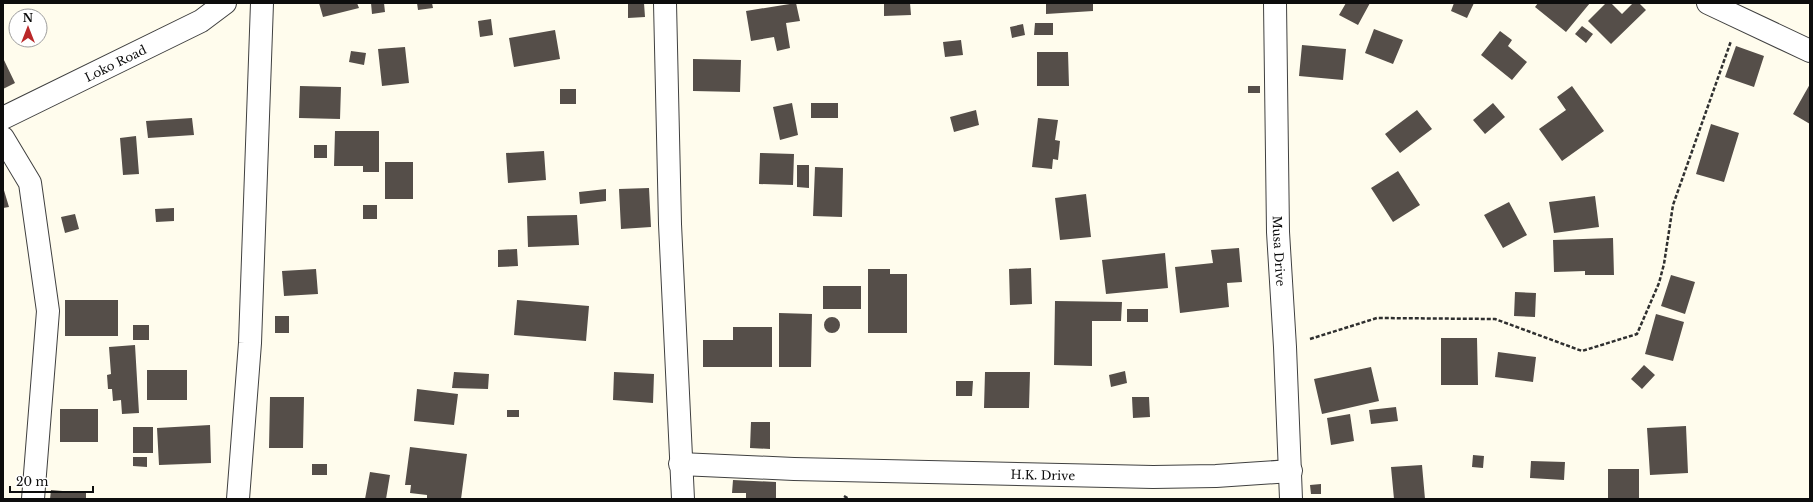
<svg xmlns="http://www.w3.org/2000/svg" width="1813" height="502" viewBox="0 0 1813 502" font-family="'Libre Baskerville',serif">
	<rect width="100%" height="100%" fill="#fffced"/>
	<path fill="#554e49" d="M319,3H357L359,8L323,17Z
		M371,3H384L385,12L372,14Z
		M417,3H432L433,8L418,10Z
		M628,3H644L645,17L628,18Z
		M796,3L800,21L786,23L790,48L777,51L774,37L751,41L746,11Z
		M884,3H910L911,15L884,16Z
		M1046,3H1093V11L1046,14Z
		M1346,3H1370L1358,25L1339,15Z
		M1454,3H1474L1467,18L1451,11Z
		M1538,3H1590L1566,32L1535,7Z
		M1606,3H1611L1622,14L1633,3H1639L1646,10L1611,44L1588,21Z
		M491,19L493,35L480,37L478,21Z
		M1035,23H1053V35H1034Z
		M1023,24L1025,35L1012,38L1010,27Z
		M1582,26L1593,34L1586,43L1575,34Z
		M1374,29L1403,40L1393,64L1365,53Z
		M555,30L560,59L514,67L509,38Z
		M1500,31L1512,40L1508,46L1527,62L1512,80L1481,55Z
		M961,40L963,55L945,57L943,42Z
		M1302,45L1346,49L1343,80L1299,76Z
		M1736,46L1764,56L1754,87L1725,77Z
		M405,47L409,83L382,86L378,49Z
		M351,51L366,53L364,65L349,62Z
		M1037,52H1068L1069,86H1037Z
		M3,58L15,83L3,89Z
		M693,59L741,60L740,92L693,91Z
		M1810,84V124L1793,114Z
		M300,86L341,87L340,119L299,118Z
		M1248,86H1260V93H1248Z
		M1572,86L1604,131L1562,161L1539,129L1566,110L1557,97Z
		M560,89H576V104H560Z
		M792,103L798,135L780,140L773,107Z
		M811,103H838V118H811Z
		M1493,103L1505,117L1485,134L1473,120Z
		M976,110L979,125L954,132L950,117Z
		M1417,110L1432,129L1400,153L1385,134Z
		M192,118L194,135L148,138L146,121Z
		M1038,118L1058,120L1055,140L1060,141L1058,160L1053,159L1052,169L1032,167Z
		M1711,124L1739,133L1724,182L1696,174Z
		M335,131H379V172H363V166H334Z
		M136,136L139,174L123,175L120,138Z
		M314,145H327V158H314Z
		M544,151L546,180L508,183L506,153Z
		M760,153L794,154L793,185L759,184Z
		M385,162H413V199H385Z
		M797,165H809V188L797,187Z
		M815,167L843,168L842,217L813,216Z
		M1398,171L1420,205L1393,222L1371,188Z
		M3,187L9,207L3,208Z
		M649,188L651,227L621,229L619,189Z
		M606,189V201L580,204L579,192Z
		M1086,194L1091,237L1060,240L1055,198Z
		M1595,196L1599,227L1554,233L1549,202Z
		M1509,202L1527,235L1503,248L1484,215Z
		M363,205H377V219H363Z
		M174,208V221L156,222L155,209Z
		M75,214L79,229L65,233L61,217Z
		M577,215L579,245L528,247L527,216Z
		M1613,238L1614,275H1585V271L1554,272L1553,240Z
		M1239,248L1242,282L1227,283L1229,307L1180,313L1175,267L1213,263L1211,250Z
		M517,249L518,266L498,267V250Z
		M1165,253L1168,288L1106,294L1102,260Z
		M1031,268L1032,304L1010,305L1009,269Z
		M316,269L318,294L284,296L282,271Z
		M868,269H890V274H907V333H868Z
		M1671,275L1695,282L1685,314L1661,306Z
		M823,286H861V309H823Z
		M1515,292L1536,293L1535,317L1514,316Z
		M65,300H118V336H65Z
		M517,300L589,306L586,341L514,335Z
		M1055,301L1122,302L1121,321H1092V366L1054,365Z
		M1127,309H1148V322H1127Z
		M779,313L812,314L811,367H779Z
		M1656,314L1684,322L1673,361L1645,354Z
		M275,316H289V333H275Z
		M824 325a8 8 0 1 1 16 0a8 8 0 1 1-16 0Z
		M133,325H149V340H133Z
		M733,327H772V367H703V340H733Z
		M1441,338H1477L1478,385H1441Z
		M135,345L139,413L122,414L121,400L113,401L112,389H108L107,375L111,374L109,347Z
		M1498,352L1536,357L1533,382L1495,377Z
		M1644,365L1655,375L1642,389L1631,379Z
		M1371,367L1379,401L1322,414L1314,379Z
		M147,370H187V400H147Z
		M1125,371L1127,383L1111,387L1109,375Z
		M454,372L489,374L488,389L452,388Z
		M614,372L654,374L653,403L613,400Z
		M985,372H1030L1029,408H984Z
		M956,381H973L972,396H956Z
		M417,389L458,394L454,425L414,421Z
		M270,397H304L303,448H269Z
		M1132,397H1149L1150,417L1133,418Z
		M1396,407L1398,421L1371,424L1369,410Z
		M60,409H98V442H60Z
		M507,410H519V417H507Z
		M1350,414L1354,441L1331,445L1327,418Z
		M751,422H770V449L750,448Z
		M210,425L211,463L159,465L157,428Z
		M1686,426L1688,473L1650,475L1647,428Z
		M133,427H153V453H133Z
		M410,447L467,454L461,499H427V495L410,493L411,485H405Z
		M1473,455L1484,456L1483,468L1472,467Z
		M133,457H147V467L133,466Z
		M1531,461L1565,462L1564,480L1530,478Z
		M312,464H327V475H312Z
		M1422,465L1425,499H1394L1391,467Z
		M1608,469H1639V499H1608Z
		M370,472L390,475L386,499H365Z
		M733,480L776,482V499H746V493H732Z
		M1321,484V494H1311L1310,485Z
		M51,490L86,493V499H50Z"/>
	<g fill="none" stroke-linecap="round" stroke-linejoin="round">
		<g stroke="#404040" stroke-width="24">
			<g id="street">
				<path d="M665,3L670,224L683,499"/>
				<path id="s1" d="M1275,3L1278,232L1285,347L1291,499"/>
				<path d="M1708,3L1810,51"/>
				<path id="s2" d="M3,118L201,21L225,3"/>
				<path d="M3,138L30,183L48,311L33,499"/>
				<path id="s3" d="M680,464L794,469L1153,477L1216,476L1291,471"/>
				<path d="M238,499L250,343L262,3"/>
			</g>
		</g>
		<path stroke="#2f2f2f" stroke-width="2.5" stroke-dasharray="4 2" stroke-linecap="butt" d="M1310,339L1377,318L1495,319L1582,351L1637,334L1659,283L1664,264L1673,205L1731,41
			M844,496L849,499"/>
		<use href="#street" stroke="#fff" stroke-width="22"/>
	</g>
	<g text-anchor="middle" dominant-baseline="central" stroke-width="4" stroke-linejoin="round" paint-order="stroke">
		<g font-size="12" fill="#0d0d0d" stroke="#fff">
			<text stroke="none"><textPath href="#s2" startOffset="125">Loko Road</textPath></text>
			<text stroke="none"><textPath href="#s1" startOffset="248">Musa Drive</textPath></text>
			<text stroke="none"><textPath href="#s3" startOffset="363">H.K. Drive</textPath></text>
		</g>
	</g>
	<rect width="1813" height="502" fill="none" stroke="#0d0d0d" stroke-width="8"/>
	<g transform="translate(28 28)"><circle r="19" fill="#ffffff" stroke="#9e9e9e"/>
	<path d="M0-3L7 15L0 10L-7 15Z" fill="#ba2829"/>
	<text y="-6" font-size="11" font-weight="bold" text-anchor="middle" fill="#0d0d0d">N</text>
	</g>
	<path d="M10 486v6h83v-6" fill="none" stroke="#0d0d0d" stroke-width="2"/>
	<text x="16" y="486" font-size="12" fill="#0d0d0d" stroke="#ffffff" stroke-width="3" paint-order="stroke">20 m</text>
</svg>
